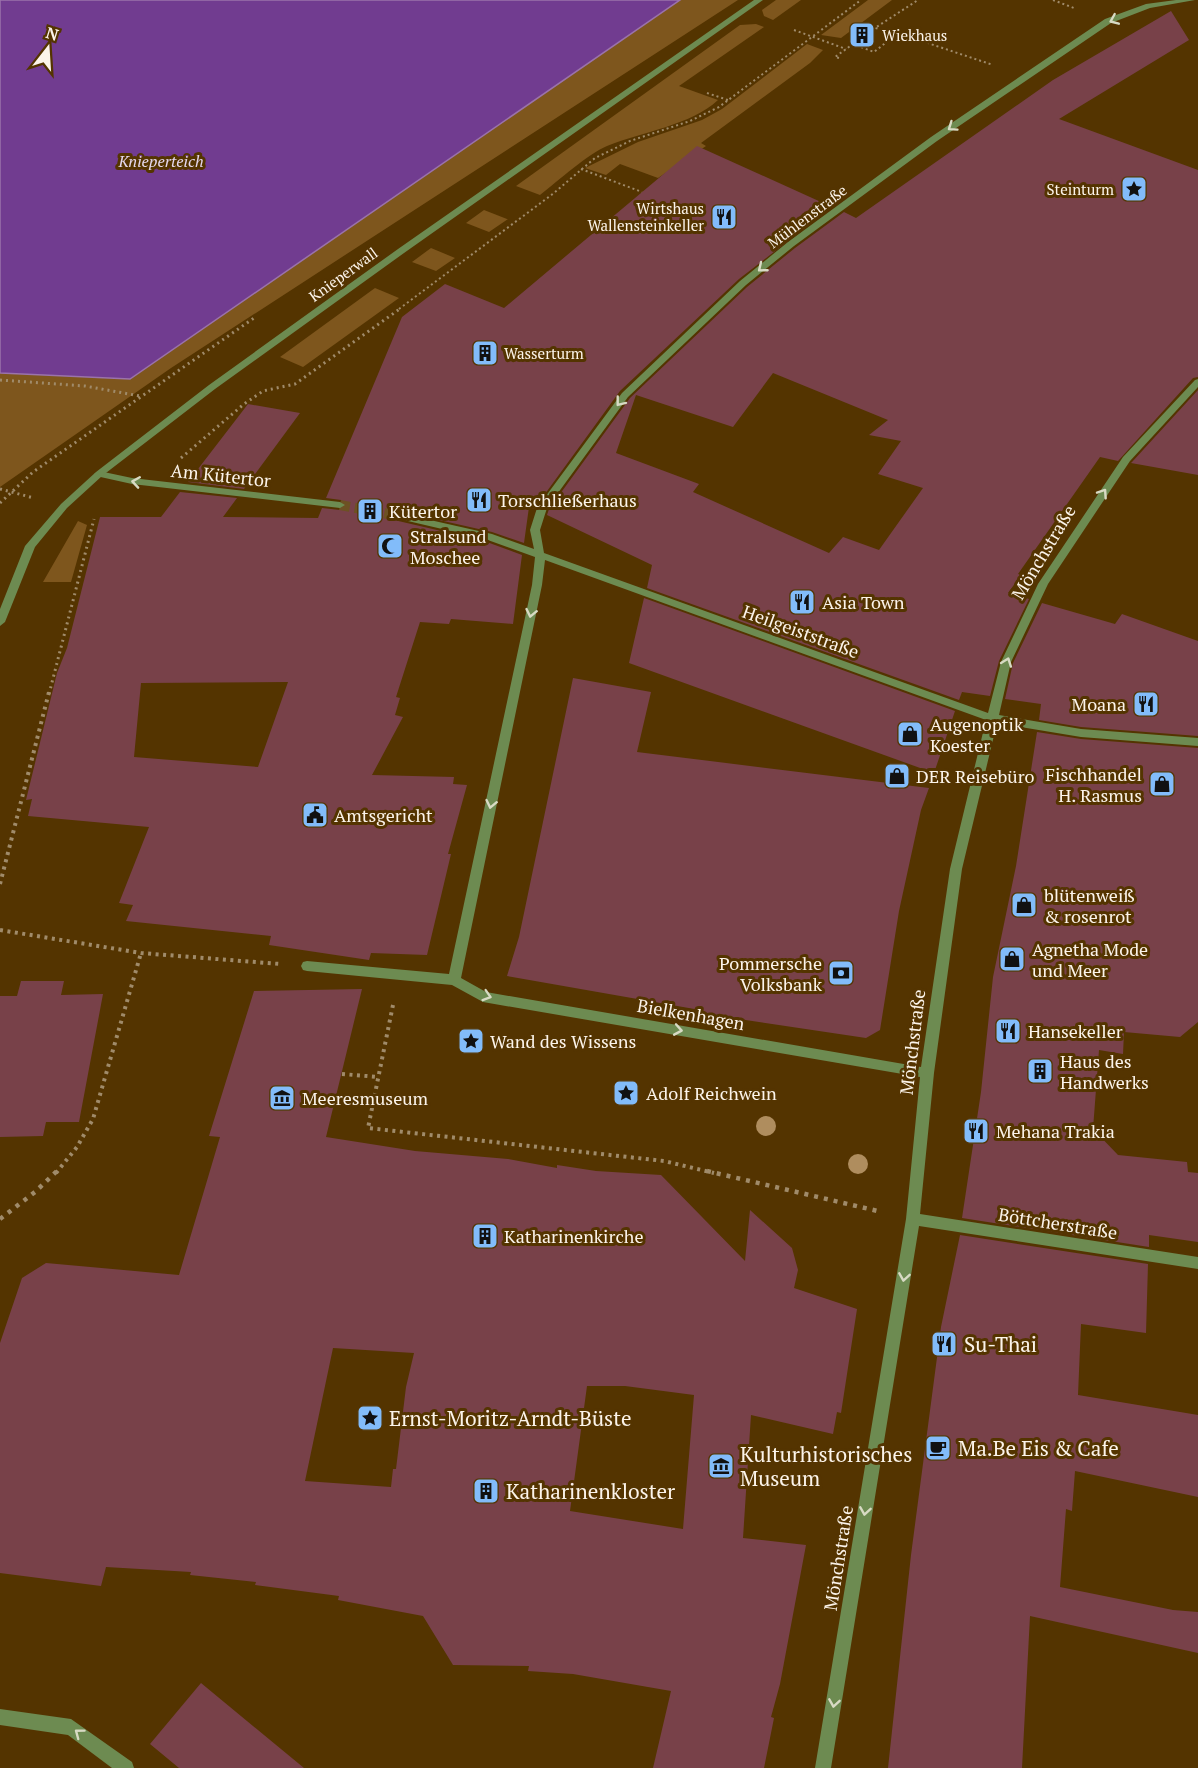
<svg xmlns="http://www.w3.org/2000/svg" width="1198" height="1768" viewBox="0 0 1198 1768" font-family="'PT Serif',serif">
	<rect width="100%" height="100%" fill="#543400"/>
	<path fill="#7e561d" d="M680,0H738L171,368L0,487V373L130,379Z
		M776,0H801L773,20L764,16L762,10Z
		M868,0H892L841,38L821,35Z
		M756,24L764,27L679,86L718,100C692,125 641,132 607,146C588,154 558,181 540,195L516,186L740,25Z
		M807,44L823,50L810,63L701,143L706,146L658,178L620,164L606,175L585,168L638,142L702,120L722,109Z
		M484,210L507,219H508L489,232L466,223Z
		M431,248L455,258L436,271L412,262Z
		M375,288L399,298L303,367L280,357Z
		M78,521L87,525L71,582H43Z"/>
	<path fill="#713c90" stroke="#9b73ab" stroke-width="1.5" d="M0,0H680L130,379L0,373Z"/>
	<path fill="#784149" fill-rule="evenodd" d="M1171,11L1189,40L1059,119L1198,170V377L1193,378L1118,461L1100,457L1018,574L1021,575L1008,593L1029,599L999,661L990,696L962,692L959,700L647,588L652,565L547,515L549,509L630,398L747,287L795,248L844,212L856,218L1053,80ZM773,373L888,420L869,435L901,441L878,474L923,488L879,550L843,537L829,553L693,492L699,484L616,453L636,395L733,427Z
		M697,146L832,207L739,279L620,391L534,509L529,507L524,543L492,532L399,511L393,514L394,520L484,541L522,555L513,624L451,619L449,624L420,622L396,697L400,698L395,715L403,717L372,775L454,777L453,784L467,785L448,854H451L427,955L371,953L369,960L269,945L271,936L126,921L133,905L119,903L149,827L28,816L32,799L26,800L57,673L67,648L100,517H161L180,492L237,498L223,517L318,518L322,508L340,510L346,507L347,504L341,500L326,498L402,317L445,284L504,308ZM288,682L258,767L134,757L141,683Z
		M1198,390V475L1131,463L1132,462Z
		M248,404L300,413L244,489L188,482Z
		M644,598L955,711L934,773L629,663Z
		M1042,603L1115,624L1122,614L1198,641V736L1081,727L1039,720L1041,704L1005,699L1013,663Z
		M573,678L651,692L637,752L929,788L921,810L899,911L880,1030L866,1038L699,1013L700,1010L507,976L519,937Z
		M1037,732L1081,739L1198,748V1022L1180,1037L1124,1032L1123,1054L1099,1050L1093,1129L1118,1155L1187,1162L1188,1172L1198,1173V1242L1149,1235V1247L962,1218L981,1092L993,977L1016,866Z
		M21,981H64L61,995L103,994L79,1122H46L43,1136L0,1137V996H17Z
		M362,989L326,1137L415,1151L508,1159L557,1168V1165L596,1171L661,1175L745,1261L750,1210L792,1248L798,1270L794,1288L857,1309L841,1413L837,1412L833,1434L751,1415L743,1538L806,1545L780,1684L771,1717L774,1718L764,1768H653L671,1691L573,1674L528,1671L529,1666L453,1665L423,1616L338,1600L339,1596L255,1585L256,1582L190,1575L191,1572L106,1567L101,1586L0,1573V1343L22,1278L46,1263L179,1275L220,1137L209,1136L254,991ZM333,1348L414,1353L406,1387L396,1469H393L391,1487L305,1481ZM587,1386H625L694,1395L683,1529L570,1511Z
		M960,1235L1148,1264L1146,1333L1081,1324L1078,1395L1198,1415V1497L1075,1471L1072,1511L1066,1509L1060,1587L1173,1610L1198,1612V1653L1030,1616L1022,1768H888L911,1555L941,1327Z
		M201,1683L304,1768H179L150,1744Z"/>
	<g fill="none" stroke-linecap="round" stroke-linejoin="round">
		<path stroke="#6d5123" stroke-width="10" stroke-dasharray="10 5" stroke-linecap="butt" d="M340,505L399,516"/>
		<path stroke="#a08b6a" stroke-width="2" stroke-dasharray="2 3" stroke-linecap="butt" d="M1053,0L1074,8
			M794,30L846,49
			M897,33L875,28L918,0
			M839,58L835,57L853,44L874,52L898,33L993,65
			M707,93L728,100
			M581,169L642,192
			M399,309L554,193L595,158L630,141L690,121L719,107L861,0"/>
		<path stroke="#a08b6a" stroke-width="3" stroke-dasharray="2 4" stroke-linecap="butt" d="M0,380L85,386L140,396
			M181,458L244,404L263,391L295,384L401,308
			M0,489L34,498
			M0,503L33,472L254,318
			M49,694L94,519"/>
		<path stroke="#a08b6a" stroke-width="4" stroke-dasharray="3 4.5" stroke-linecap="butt" d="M0,884L49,692
			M0,930L141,953L280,964
			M393,1005L368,1128L664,1161L714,1173
			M342,1074L378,1077
			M56,1173L77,1147L93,1119L141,953"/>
		<path stroke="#a08b6a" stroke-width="4.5" stroke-dasharray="4 6" stroke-linecap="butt" d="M707,1171L882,1212
			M0,1219L35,1192L57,1171"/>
		<path fill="#6d8b51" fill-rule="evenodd" d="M1176,0H1195L1150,8L1111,23L937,141L794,246L746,285L628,397L547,508L540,530L544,553L988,713L1001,662L1038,584L1123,457L1195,380L1198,379V387L1130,461L1048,584L1011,662L999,715L1081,729L1198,738V746L1081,737L997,723L962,869L934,1073L920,1214L1198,1257V1269L919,1226L831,1768H815L906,1219L920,1077L483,1002L452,985L307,971L303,970L301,966L303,962L307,961L449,974L532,585L535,557L485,539L395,518V514L399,513L492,534L534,549L530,530L537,508L622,393L740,281L788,242L931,137L1105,19L1146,4ZM545,560L986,720L950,869L921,1067L486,992L461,978L542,585Z
			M99,471L132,478L340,502L345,505L340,508L132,484L96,476L94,474Z
			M0,1709L71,1719L132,1762L134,1768H112L68,1735L0,1725Z"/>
		<path fill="#6d8b51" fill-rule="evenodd" d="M754,0H763L404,253L215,389L102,476L67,508L35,547L5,622L0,626V609L25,546L61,504L96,472L209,385L398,249Z"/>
	</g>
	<g fill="#af8d5e">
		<circle cx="766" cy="1126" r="10"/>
		<circle cx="858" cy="1164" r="10"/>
	</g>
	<defs><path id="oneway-chevron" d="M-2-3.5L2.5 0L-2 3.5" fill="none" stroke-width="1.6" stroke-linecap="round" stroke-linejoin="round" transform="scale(1.5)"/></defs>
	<g stroke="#d8dac4">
		<use href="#oneway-chevron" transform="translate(1114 20) rotate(157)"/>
		<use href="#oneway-chevron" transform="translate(952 127) rotate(145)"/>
		<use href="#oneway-chevron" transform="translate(762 268) rotate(141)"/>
		<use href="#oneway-chevron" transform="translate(620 402) rotate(128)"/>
		<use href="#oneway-chevron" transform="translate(136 482) rotate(-171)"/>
		<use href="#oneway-chevron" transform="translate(1103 493) rotate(-56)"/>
		<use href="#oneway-chevron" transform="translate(531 613) rotate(102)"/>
		<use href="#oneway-chevron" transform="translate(1007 662) rotate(-70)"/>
		<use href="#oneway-chevron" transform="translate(491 804) rotate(102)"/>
		<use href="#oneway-chevron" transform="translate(487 996) rotate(17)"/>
		<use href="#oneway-chevron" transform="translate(678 1030) rotate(10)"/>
		<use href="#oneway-chevron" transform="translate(904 1277) rotate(99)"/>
		<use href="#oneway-chevron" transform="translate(865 1511) rotate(99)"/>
		<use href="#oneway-chevron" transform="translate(834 1703) rotate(99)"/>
		<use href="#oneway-chevron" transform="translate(79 1733) rotate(-143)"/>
	</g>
	<defs>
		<g id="building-square" transform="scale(1.35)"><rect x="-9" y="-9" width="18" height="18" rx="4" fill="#82bcfa" stroke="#543400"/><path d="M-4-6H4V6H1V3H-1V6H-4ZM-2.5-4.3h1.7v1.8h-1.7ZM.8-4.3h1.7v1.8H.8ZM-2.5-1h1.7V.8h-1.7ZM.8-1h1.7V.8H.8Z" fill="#111"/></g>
		<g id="sight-square" transform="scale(1.35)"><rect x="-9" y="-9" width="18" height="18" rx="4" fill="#82bcfa" stroke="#543400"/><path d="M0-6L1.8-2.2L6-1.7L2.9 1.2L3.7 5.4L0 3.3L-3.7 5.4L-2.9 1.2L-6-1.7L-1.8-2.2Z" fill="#111"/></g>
		<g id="restaurant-square" transform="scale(1.35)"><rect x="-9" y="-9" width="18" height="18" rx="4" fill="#82bcfa" stroke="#543400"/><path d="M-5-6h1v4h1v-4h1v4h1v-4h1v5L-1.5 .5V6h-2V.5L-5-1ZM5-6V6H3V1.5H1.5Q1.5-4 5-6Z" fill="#111"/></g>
		<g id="mosque-square" transform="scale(1.35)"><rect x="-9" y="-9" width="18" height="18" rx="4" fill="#82bcfa" stroke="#543400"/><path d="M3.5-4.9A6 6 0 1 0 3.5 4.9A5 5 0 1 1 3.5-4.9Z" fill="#111"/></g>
		<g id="shop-square" transform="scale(1.35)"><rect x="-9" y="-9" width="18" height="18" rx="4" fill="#82bcfa" stroke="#543400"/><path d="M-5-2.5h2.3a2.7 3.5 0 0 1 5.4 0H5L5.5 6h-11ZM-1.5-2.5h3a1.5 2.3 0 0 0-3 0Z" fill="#111"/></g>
		<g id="civic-square" transform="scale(1.35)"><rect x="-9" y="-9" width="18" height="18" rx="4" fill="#82bcfa" stroke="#543400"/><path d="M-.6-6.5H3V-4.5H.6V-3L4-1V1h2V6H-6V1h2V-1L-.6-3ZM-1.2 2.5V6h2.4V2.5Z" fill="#111"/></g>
		<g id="bank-square" transform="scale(1.35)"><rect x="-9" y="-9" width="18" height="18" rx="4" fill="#82bcfa" stroke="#543400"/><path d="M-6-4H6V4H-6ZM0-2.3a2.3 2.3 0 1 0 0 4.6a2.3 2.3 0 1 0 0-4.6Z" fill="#111"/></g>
		<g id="museum-square" transform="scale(1.35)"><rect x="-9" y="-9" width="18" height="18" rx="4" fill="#82bcfa" stroke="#543400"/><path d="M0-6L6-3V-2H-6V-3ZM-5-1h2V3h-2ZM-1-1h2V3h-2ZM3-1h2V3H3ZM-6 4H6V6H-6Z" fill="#111"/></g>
		<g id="cafe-square" transform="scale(1.35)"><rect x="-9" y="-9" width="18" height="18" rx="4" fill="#82bcfa" stroke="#543400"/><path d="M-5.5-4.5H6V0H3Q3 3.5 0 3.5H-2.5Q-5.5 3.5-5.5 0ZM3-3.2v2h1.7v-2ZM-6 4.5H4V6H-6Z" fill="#111"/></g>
	</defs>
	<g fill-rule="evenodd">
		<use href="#building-square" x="862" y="35"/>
		<use href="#sight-square" x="1134" y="189"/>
		<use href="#restaurant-square" x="724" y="217"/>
		<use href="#building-square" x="485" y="353"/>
		<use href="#restaurant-square" x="479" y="500"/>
		<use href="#building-square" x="370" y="511"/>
		<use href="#mosque-square" x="390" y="546"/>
		<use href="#restaurant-square" x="802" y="602"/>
		<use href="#restaurant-square" x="1146" y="704"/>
		<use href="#shop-square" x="910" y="734"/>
		<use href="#shop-square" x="897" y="776"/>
		<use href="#shop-square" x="1162" y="784"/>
		<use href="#civic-square" x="315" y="815"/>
		<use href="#shop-square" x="1024" y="905"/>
		<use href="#shop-square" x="1012" y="959"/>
		<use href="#bank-square" x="841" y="973"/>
		<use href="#restaurant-square" x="1008" y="1031"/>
		<use href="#sight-square" x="471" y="1041"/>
		<use href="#building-square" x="1040" y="1071"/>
		<use href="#sight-square" x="626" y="1093"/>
		<use href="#museum-square" x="282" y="1098"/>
		<use href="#restaurant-square" x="976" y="1131"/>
		<use href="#building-square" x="485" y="1236"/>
		<use href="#restaurant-square" x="944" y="1344"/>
		<use href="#sight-square" x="370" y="1418"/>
		<use href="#cafe-square" x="938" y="1448"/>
		<use href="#museum-square" x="721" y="1466"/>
		<use href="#building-square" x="486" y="1491"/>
	</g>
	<g text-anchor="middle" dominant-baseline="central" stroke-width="6" stroke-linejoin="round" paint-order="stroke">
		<g font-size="15" fill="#fcf4ea" stroke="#543400" text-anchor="start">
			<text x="882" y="35">Wiekhaus</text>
			<text x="1114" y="189" text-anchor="end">Steinturm</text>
			<text x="704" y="208" text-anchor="end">Wirtshaus<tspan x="704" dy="17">Wallensteinkeller</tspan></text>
			<text x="504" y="353">Wasserturm</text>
		</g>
		<g font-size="15" fill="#fcf4ea" stroke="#543400">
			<text transform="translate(807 216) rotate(-37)">Mühlenstraße</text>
			<text transform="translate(343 274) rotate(-36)">Knieperwall</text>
		</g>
		<g font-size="16" font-style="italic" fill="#e5d8ef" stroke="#543400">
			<text x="161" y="161">Knieperteich</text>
		</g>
		<g font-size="18" fill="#fcf4ea" stroke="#543400">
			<text transform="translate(221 475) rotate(6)">Am Kütertor</text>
			<text transform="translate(1043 552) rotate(-59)">Mönchstraße</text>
			<text transform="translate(801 631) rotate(20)">Heilgeiststraße</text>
			<text transform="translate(691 1014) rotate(10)">Bielkenhagen</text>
			<text transform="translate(912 1042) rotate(-83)">Mönchstraße</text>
			<text transform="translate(1058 1223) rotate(9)">Böttcherstraße</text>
			<text transform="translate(838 1558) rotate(-81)">Mönchstraße</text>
		</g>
		<g font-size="18" fill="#fcf4ea" stroke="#543400" text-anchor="start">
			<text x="498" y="500">Torschließerhaus</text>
			<text x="389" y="511">Kütertor</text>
			<text x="410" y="536">Stralsund<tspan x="410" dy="21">Moschee</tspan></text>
			<text x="822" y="602">Asia Town</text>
			<text x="1126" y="704" text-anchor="end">Moana</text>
			<text x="930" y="724">Augenoptik<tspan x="930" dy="21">Koester</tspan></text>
			<text x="1142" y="774" text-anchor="end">Fischhandel<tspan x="1142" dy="21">H. Rasmus</tspan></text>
			<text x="916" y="776">DER Reisebüro</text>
			<text x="334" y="815">Amtsgericht</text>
			<text x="1044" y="895">blütenweiß<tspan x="1044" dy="21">&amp; rosenrot</tspan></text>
			<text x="1032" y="949">Agnetha Mode<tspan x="1032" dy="21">und Meer</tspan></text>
			<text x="822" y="963" text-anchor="end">Pommersche<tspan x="822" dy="21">Volksbank</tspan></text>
			<text x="1028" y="1031">Hansekeller</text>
			<text x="490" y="1041">Wand des Wissens</text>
			<text x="1060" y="1061">Haus des<tspan x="1060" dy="21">Handwerks</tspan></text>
			<text x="646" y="1093">Adolf Reichwein</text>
			<text x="302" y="1098">Meeresmuseum</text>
			<text x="996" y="1131">Mehana Trakia</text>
			<text x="504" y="1236">Katharinenkirche</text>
		</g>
		<g font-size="21" fill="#fcf4ea" stroke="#543400" text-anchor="start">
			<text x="964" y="1344">Su-Thai</text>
			<text x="389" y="1418">Ernst-Moritz-Arndt-Büste</text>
			<text x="958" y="1448">Ma.Be Eis &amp; Cafe</text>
			<text x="740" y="1454">Kulturhistorisches<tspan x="740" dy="24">Museum</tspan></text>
			<text x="506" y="1491">Katharinenkloster</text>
		</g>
	</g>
	<g transform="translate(48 48) rotate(17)" stroke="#543400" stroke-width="4.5" paint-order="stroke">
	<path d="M0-4.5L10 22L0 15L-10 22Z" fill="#fcf4ea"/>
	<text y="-9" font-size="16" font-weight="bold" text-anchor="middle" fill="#fcf4ea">N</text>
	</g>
</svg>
